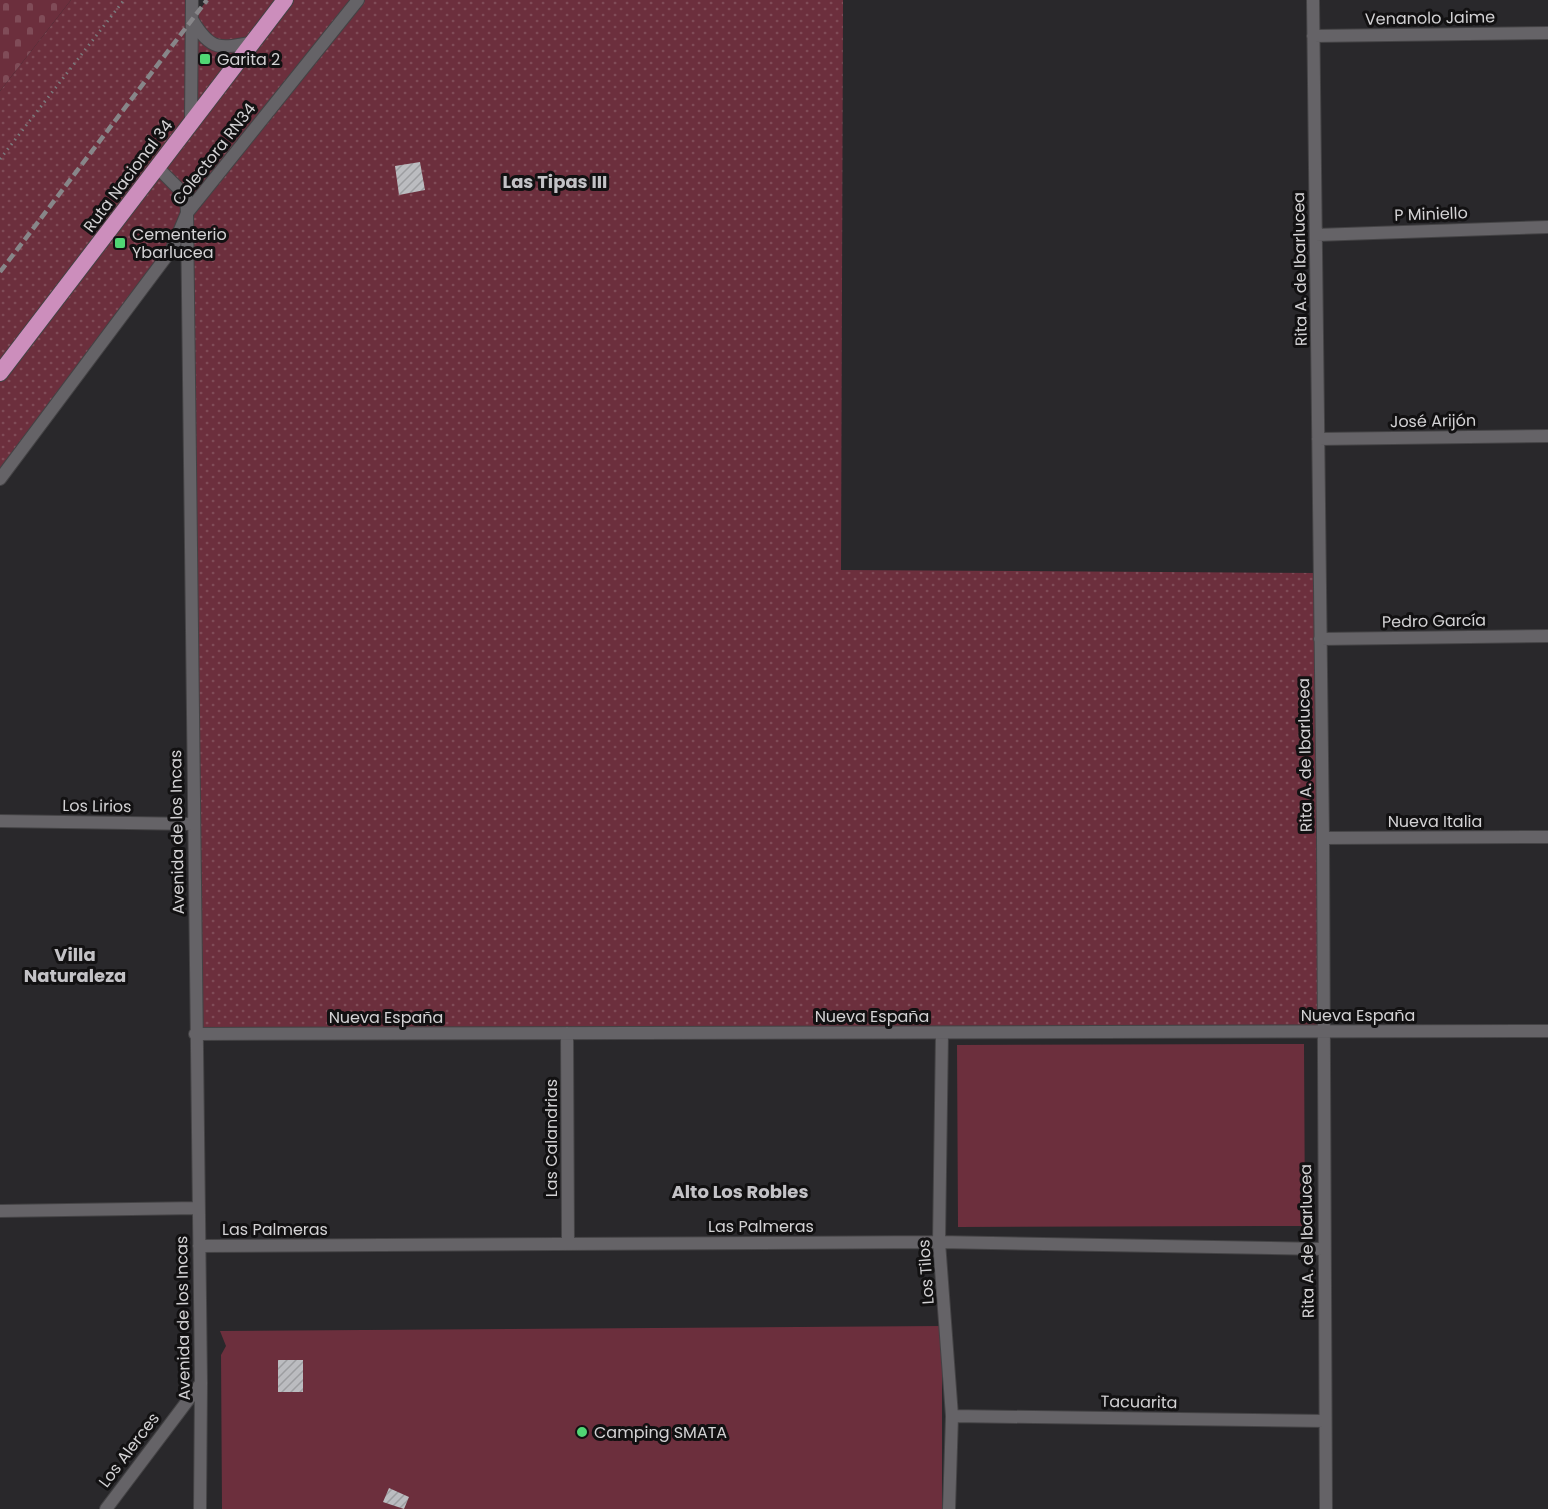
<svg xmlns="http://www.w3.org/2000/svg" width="1548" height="1509" viewBox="0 0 1548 1509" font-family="Poppins,sans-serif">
	<defs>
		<pattern id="grass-dots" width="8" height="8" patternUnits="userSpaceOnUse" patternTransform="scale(1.5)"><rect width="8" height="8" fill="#6c2f3d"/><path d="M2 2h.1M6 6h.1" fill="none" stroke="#804c58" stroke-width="1.8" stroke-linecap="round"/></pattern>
		<pattern id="cemetery-stones" width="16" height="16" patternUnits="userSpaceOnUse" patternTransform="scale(1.5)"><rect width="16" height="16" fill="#6c2f3d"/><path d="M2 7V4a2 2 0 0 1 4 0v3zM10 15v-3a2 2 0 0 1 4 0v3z" fill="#804c58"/></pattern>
		<pattern id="building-hatch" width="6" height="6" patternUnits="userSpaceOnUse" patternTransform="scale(1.5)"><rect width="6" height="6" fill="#bbbcc0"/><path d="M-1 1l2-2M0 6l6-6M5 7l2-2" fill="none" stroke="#9c9da0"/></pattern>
	</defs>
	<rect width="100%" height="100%" fill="#29282b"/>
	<path fill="url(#grass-dots)" d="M71,0H192L193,19L207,0H843L841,570L1319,573L1322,1031L195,1034L187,215L172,249L0,479V91Z"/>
	<path fill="url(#cemetery-stones)" d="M0,0H71L0,91Z"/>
	<path fill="#6c2f3d" d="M1304,1044L1305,1226L958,1227L957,1045Z
		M942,1326V1509H222L221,1355L226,1346L220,1331Z"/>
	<path fill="url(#building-hatch)" d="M420,162L425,190L399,195L395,166Z
		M278,1360H303V1392H278Z
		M389,1488L409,1497L404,1509L383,1502Z"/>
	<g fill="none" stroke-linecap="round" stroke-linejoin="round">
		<g stroke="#444345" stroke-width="14">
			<path id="minor" d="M1313,0L1323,838L1326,1509
				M193,21C211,51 220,49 253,42
				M1313,36L1548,33
				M191,123L192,0
				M157,167L186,196L187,213L201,1383L200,1509
				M1316,235L1548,227
				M1318,439L1548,436
				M0,479L172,249L187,213L358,0
				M1320,639L1548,636
				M0,821L193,824
				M1323,838L1548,837
				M567,1033L568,1243
				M942,1033L939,1242L952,1416L949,1509
				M195,1034L1548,1031
				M0,1211L198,1208
				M199,1246L939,1242L1323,1249
				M952,1416L1325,1421
				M106,1509L201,1383"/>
		</g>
		<g stroke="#444345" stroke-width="18">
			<path id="trunk" d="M0,373L285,0"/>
		</g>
		<path stroke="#7a797c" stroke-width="3" stroke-dasharray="1.5 4.5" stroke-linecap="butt" d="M0,159L124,0"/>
		<use href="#minor" stroke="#656367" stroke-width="12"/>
		<use href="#trunk" stroke="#cc8ebc" stroke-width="16"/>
		<path stroke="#878689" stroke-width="4.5" stroke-dasharray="9 4.5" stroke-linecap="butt" d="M0,272L207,0"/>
	</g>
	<g fill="#50d674" stroke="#121112" stroke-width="2">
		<rect x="199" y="53" width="12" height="12" rx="3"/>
		<rect x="114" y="237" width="12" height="12" rx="3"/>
		<circle cx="582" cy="1432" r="6"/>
	</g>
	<g text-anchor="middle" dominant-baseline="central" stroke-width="6" stroke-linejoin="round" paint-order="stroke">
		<g font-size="16" fill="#d3d2d4" stroke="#121112">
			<text transform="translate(1430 18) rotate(-1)">Venanolo Jaime</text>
			<text transform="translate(214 154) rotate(-52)">Colectora RN34</text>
			<text transform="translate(128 176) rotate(-53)">Ruta Nacional 34</text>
			<text transform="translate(1431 214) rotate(-2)">P Miniello</text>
			<text transform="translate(1300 269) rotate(-91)">Rita A. de Ibarlucea</text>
			<text transform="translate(1433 421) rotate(-1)">José Arijón</text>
			<text transform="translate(1434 621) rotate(-1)">Pedro García</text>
			<text transform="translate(1305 755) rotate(-91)">Rita A. de Ibarlucea</text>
			<text transform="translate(97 806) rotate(1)">Los Lirios</text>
			<text x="1435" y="821">Nueva Italia</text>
			<text transform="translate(177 832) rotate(-91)">Avenida de los Incas</text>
			<text x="1358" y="1015">Nueva España</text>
			<text x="872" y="1016">Nueva España</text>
			<text x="386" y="1017">Nueva España</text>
			<text transform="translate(551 1138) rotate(-90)">Las Calandrias</text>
			<text x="761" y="1226">Las Palmeras</text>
			<text x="275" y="1229">Las Palmeras</text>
			<text transform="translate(1307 1241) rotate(-91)">Rita A. de Ibarlucea</text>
			<text transform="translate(926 1272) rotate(-94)">Los Tilos</text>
			<text transform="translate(183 1318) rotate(-91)">Avenida de los Incas</text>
			<text transform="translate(1139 1402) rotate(1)">Tacuarita</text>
			<text transform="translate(129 1450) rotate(-53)">Los Alerces</text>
		</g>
		<g font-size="16" fill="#d3d2d4" stroke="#121112" text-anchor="start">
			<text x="217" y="59">Garita 2</text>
			<text x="132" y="234">Cementerio<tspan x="132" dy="18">Ybarlucea</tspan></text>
			<text x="594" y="1432">Camping SMATA</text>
		</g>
		<g font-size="18" font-weight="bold" fill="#c3c2c6" stroke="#121112">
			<text x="555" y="181">Las Tipas III</text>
			<text x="75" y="954">Villa<tspan x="75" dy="21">Naturaleza</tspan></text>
			<text x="740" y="1191">Alto Los Robles</text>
		</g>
	</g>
</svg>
